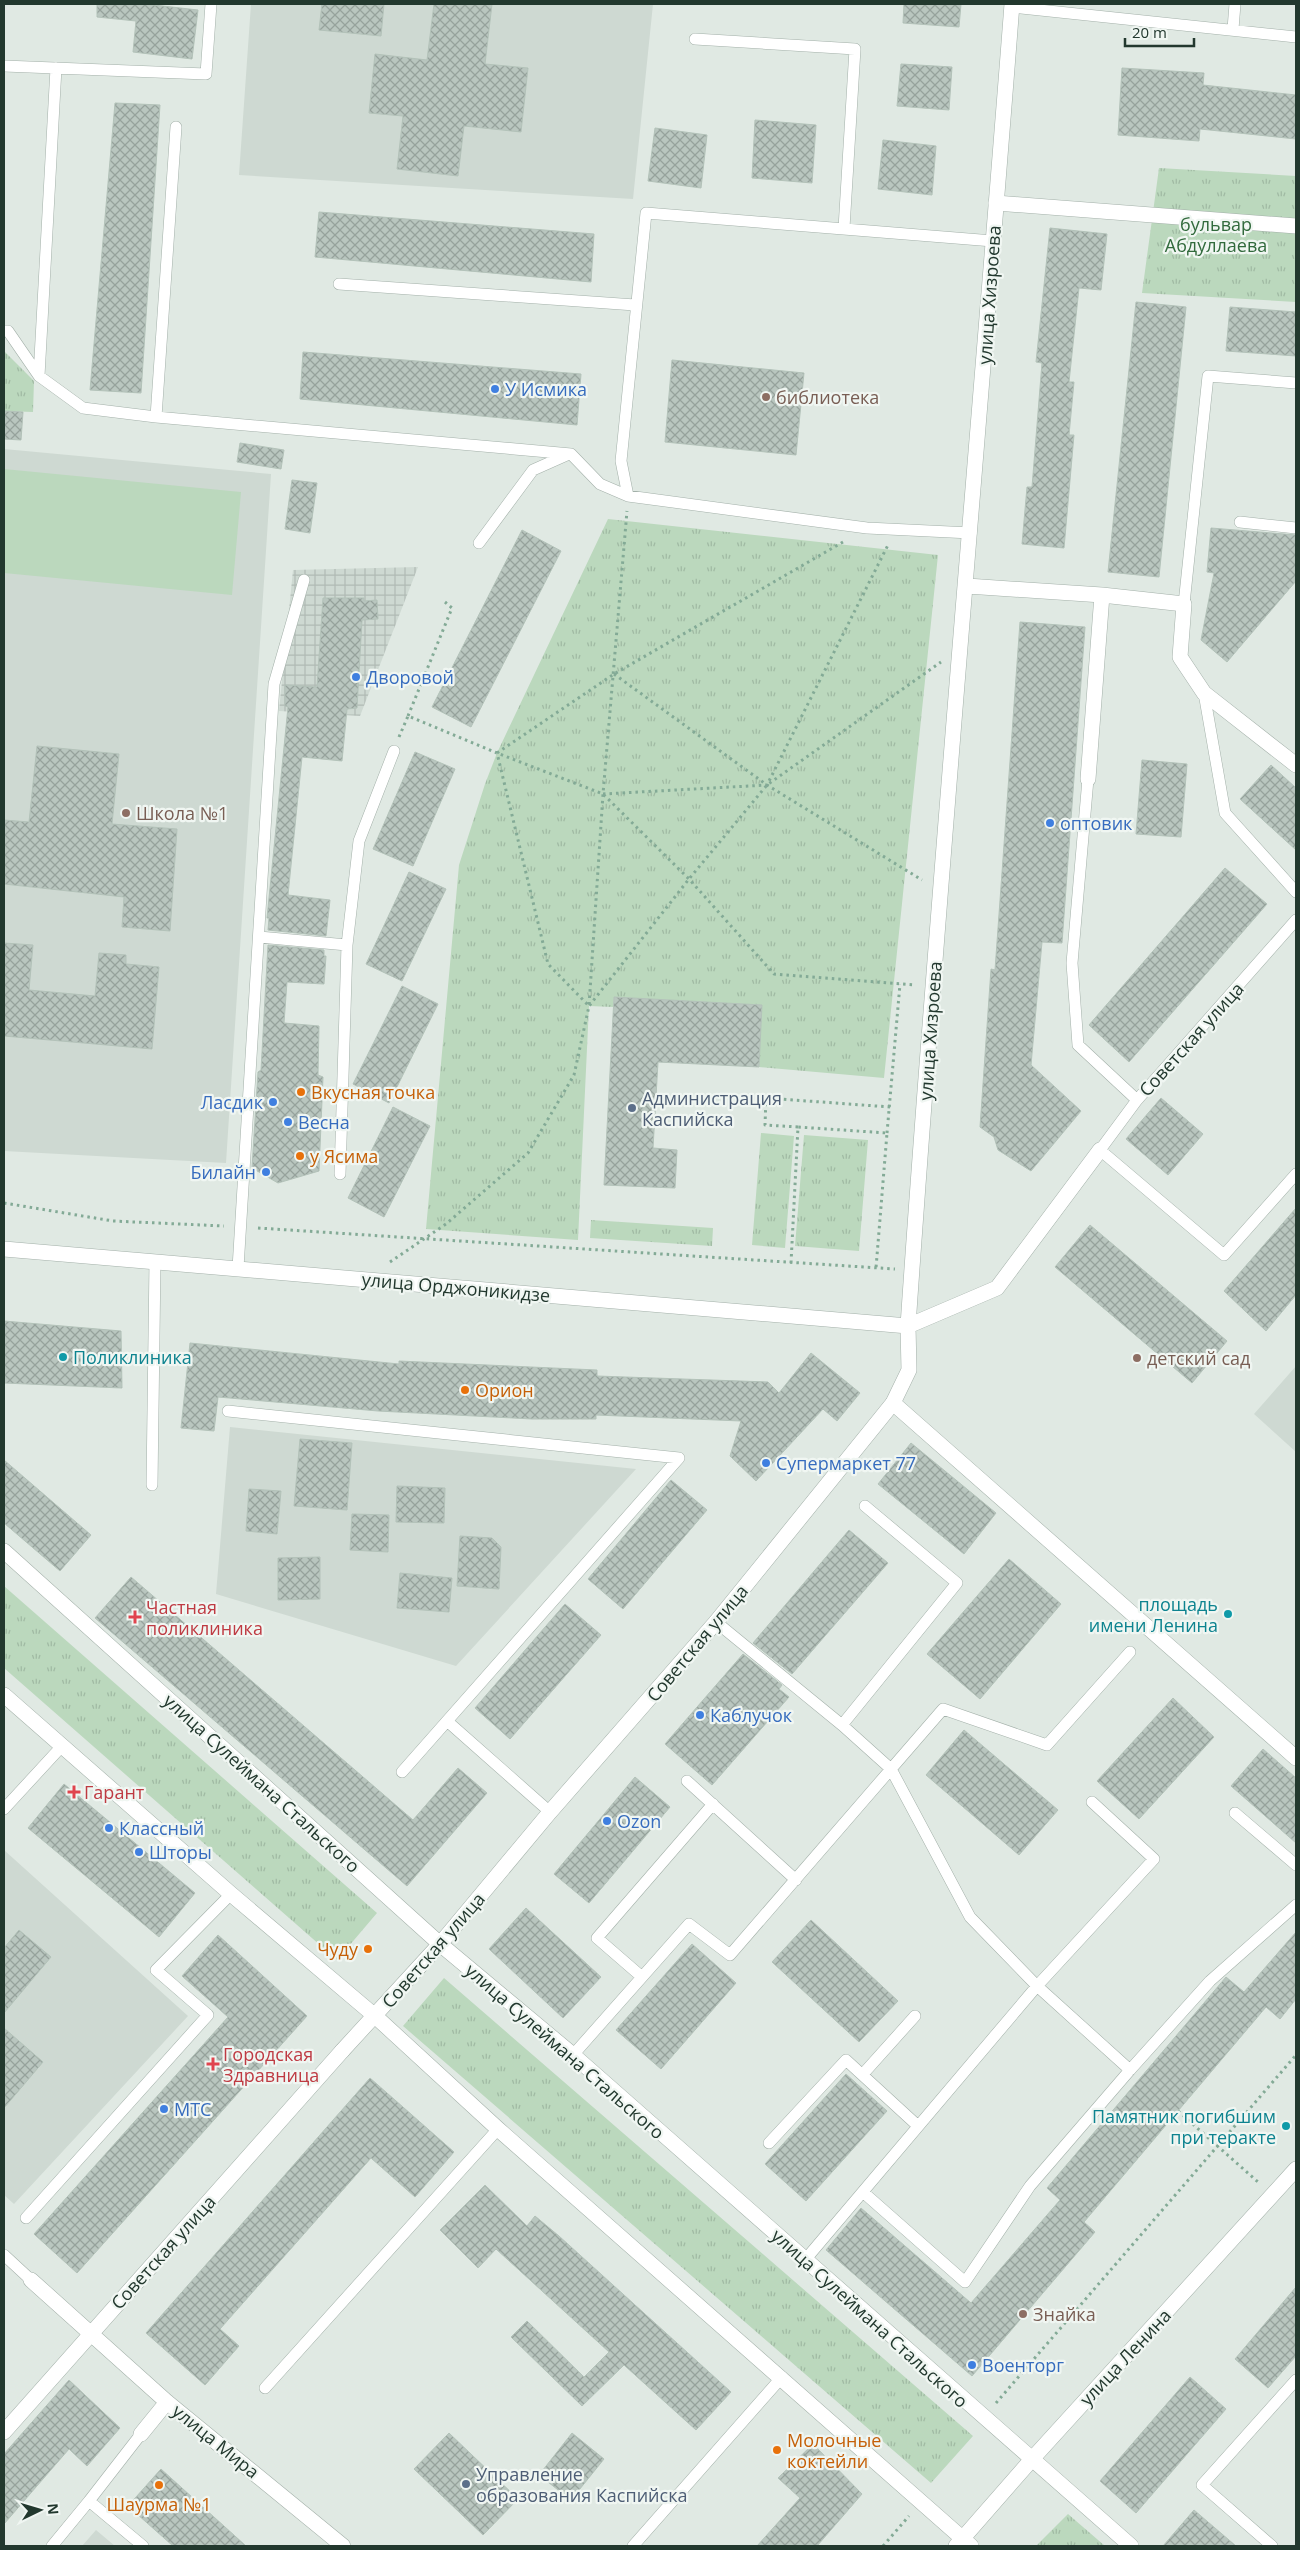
<svg xmlns="http://www.w3.org/2000/svg" width="1300" height="2550" viewBox="0 0 1300 2550" font-family="'Open Sans',sans-serif">
	<defs>
		<pattern id="industrial-grid" width="8" height="8" patternUnits="userSpaceOnUse" patternTransform="scale(1.25)"><rect width="8" height="8" fill="#ced9d2"/><path d="M0 4h8M4 0v8" fill="none" stroke="#b1bbb5"/></pattern>
		<pattern id="grass-tufts" width="24" height="20" patternUnits="userSpaceOnUse" patternTransform="scale(1.25)"><rect width="24" height="20" fill="#bbd8bd"/><path d="M3 7l-1-3M5 7V3M7 7l1-3M15 17l-1-3M17 17v-4M19 17l1-3" fill="none" stroke="#a0baa3"/></pattern>
		<pattern id="building-cross-hatch" width="8" height="8" patternUnits="userSpaceOnUse" patternTransform="scale(1.25)"><rect width="8" height="8" fill="#b9c6bf"/><path d="M0 0l8 8M0 8l8-8" fill="none" stroke="#96a29c"/></pattern>
	</defs>
	<rect width="100%" height="100%" fill="#e0e9e3"/>
	<path fill="#ced9d2" d="M251,4H653L633,199L239,175Z
		M4,449L271,474L226,1163L4,1151Z
		M1296,1366V1452L1254,1414Z
		M230,1427L636,1469L456,1666L216,1594Z
		M4,1850L188,2016L14,2204L4,2195Z
		M96,2530L115,2546H82Z"/>
	<path fill="url(#industrial-grid)" d="M418,567L360,716L279,711L293,570Z"/>
	<path fill="url(#grass-tufts)" d="M1159,168L1296,176V302L1142,293Z
		M4,351L34,381L33,412L4,411Z
		M608,519L938,555L884,1078L759,1067L762,1005L614,997L613,1007L589,1006L578,1240L426,1229L459,865L485,784L497,753Z
		M761,1133L794,1136L785,1248L752,1245Z
		M804,1135L868,1140L859,1251L795,1246Z
		M591,1220L713,1228L712,1246L590,1238Z
		M4,1586L377,1913L337,1960L4,1668Z
		M444,1978L973,2436L931,2483L403,2026Z
		M1068,2514L1105,2546H1036Z"/>
	<path fill="#bbd8bd" d="M4,469L241,492L232,595L4,573Z"/>
	<path fill="url(#building-cross-hatch)" stroke="#b3c2b9" d="M97,4H145L198,10L192,59L133,52L136,21L97,17Z
		M322,4H384L381,36L319,30Z
		M434,4H492L485,64L528,68L521,132L464,126L458,176L397,169L403,116L369,113L375,54L427,60Z
		M904,4H961L959,27L903,23Z
		M901,64L952,67L949,110L897,106Z
		M1122,68L1204,73L1203,85L1296,95V139L1200,129L1199,141L1118,135Z
		M115,103L160,105L141,393L90,390Z
		M755,120L816,125L812,183L752,178Z
		M655,128L707,135L701,188L648,181Z
		M883,140L936,146L932,195L878,189Z
		M319,212L594,234L591,282L315,257Z
		M1050,228L1107,234L1101,290L1079,288L1069,382H1074L1069,435H1074L1064,548L1022,544L1027,487H1032L1042,363L1036,362Z
		M1136,302L1186,307L1159,577L1108,572Z
		M1230,307L1296,312V356L1226,351Z
		M303,352L581,374L577,425L300,399Z
		M672,360L804,373L796,455L665,442Z
		M4,411L23,412L21,440L4,439Z
		M240,443L284,450L281,469L237,462Z
		M292,480L317,483L310,533L285,529Z
		M1211,528L1296,535V581L1227,662L1201,640L1214,573L1207,572Z
		M522,530L561,551L471,727L432,707Z
		M323,598H364V601L377,600L378,619L362,620L357,708L347,709L342,761L302,757L288,895L330,900L326,936L268,930L269,918H267L288,707L285,706V685L317,687Z
		M1020,622L1085,627L1062,943L1042,942L1031,1065L1081,1111L1031,1171L998,1150L994,1137L980,1127L991,969L995,970Z
		M37,746L119,754L112,824L177,829L170,931L122,927L124,897L4,884V820L29,822Z
		M415,752L455,769L413,866L373,849Z
		M1142,760L1187,764L1181,837L1136,834Z
		M1271,765L1296,788V850L1240,799Z
		M1225,868L1267,904L1129,1062L1089,1025Z
		M409,872L446,889L402,981L366,964Z
		M4,943L33,945L29,990L95,996L99,953L126,955V964L159,967L152,1049L4,1036Z
		M268,945L324,950V956H326L324,984L287,982L284,1023L319,1026L318,1075L323,1077L319,1171L278,1183L252,1168L258,1072L261,1070Z
		M402,986L438,1004L389,1103L353,1084Z
		M614,997L762,1005L759,1067L658,1062L653,1148L677,1150L675,1188L604,1185Z
		M1161,1098L1203,1134L1168,1175L1126,1139Z
		M393,1107L430,1126L384,1217L348,1198Z
		M1296,1208V1295L1266,1331L1224,1291Z
		M1090,1225L1227,1341L1192,1383L1055,1267Z
		M4,1321L121,1331L122,1388L4,1383Z
		M190,1343L399,1364V1361L597,1370V1376L768,1382L779,1393L811,1353L860,1393L837,1421L823,1409L756,1481L730,1456L741,1421L596,1415V1419H532L378,1411L218,1397L214,1431L181,1428Z
		M300,1439L352,1443L347,1510L294,1506Z
		M911,1443L996,1513L964,1554L878,1484Z
		M4,1460L91,1535L60,1571L4,1523Z
		M671,1480L707,1510L623,1609L588,1579Z
		M397,1486L445,1488L444,1523L396,1522Z
		M249,1489L281,1491L277,1534L246,1531Z
		M352,1514L389,1515L388,1552L350,1550Z
		M849,1530L888,1563L792,1674L753,1643Z
		M460,1536L492,1538L501,1547L499,1589L457,1586Z
		M320,1557V1599L278,1600V1558Z
		M1009,1559L1061,1604L980,1699L927,1654Z
		M400,1573L452,1578L449,1612L397,1608Z
		M131,1577L413,1820L458,1768L487,1793L407,1886L95,1618Z
		M565,1604L601,1635L510,1739L475,1708Z
		M743,1654L782,1685L779,1689L789,1697L712,1785L665,1744Z
		M1173,1698L1214,1737L1139,1819L1097,1781Z
		M964,1730L1058,1810L1019,1855L926,1775Z
		M1263,1749L1296,1778V1843L1231,1786Z
		M635,1777L670,1807L589,1903L554,1874Z
		M64,1784L195,1893L159,1937L28,1828Z
		M526,1908L601,1977L563,2018L489,1949Z
		M811,1920L898,2001L859,2042L772,1962Z
		M19,1930L51,1957L4,2013V1948Z
		M1296,1932V1999L1280,2019L1266,2007L1084,2222L1095,2232L972,2376L826,2250L861,2208L971,2303L1060,2200L1047,2188L1226,1977L1244,1992Z
		M218,1935L307,2016L77,2273L34,2234L228,2017L182,1976Z
		M692,1944L736,1983L661,2069L616,2030Z
		M4,2028L43,2062L4,2108Z
		M846,2074L887,2111L806,2201L765,2164Z
		M370,2078L454,2152L415,2197L371,2158L220,2329L239,2346L205,2385L146,2333Z
		M485,2185L527,2226L535,2216L559,2236L731,2392L696,2430L624,2365L582,2406L511,2337L527,2321L584,2377L609,2352L496,2249L478,2268L440,2230Z
		M1296,2287V2356L1268,2388L1235,2359Z
		M1190,2377L1226,2409L1136,2513L1100,2481Z
		M69,2380L120,2428L87,2466L69,2449L4,2524V2454Z
		M449,2433L518,2499L483,2535L414,2469Z
		M572,2433L604,2459L571,2500L539,2475Z
		M813,2444L862,2494L817,2546H757L800,2498L778,2478Z
		M161,2469L246,2546H173L128,2506Z
		M1194,2510L1236,2546H1163Z"/>
	<g fill="none" stroke-linecap="round" stroke-linejoin="round">
		<g stroke="#a3b0a9" stroke-width="12">
			<path id="service" d="M1012,7L1296,37
				M1233,29L1235,4
				M695,39L855,49L844,228
				M4,66L206,74L211,4
				M339,284L635,305
				M4,331H8L39,376L83,408L156,417L571,454L600,484L628,496L867,528L971,533
				M39,376L56,68
				M156,417L176,127
				M628,496L621,461L646,213L993,241
				M1240,522L1296,528
				M479,543L533,470L569,454
				M1184,604L1208,376L1296,383
				M1204,693L1225,813L1296,892
				M1088,779L1072,963L1078,1045L1137,1100
				M1296,920L1137,1100L1100,1150L1224,1255L1296,1174
				M259,937L347,945
				M340,1174L347,945L359,841L394,751
				M238,1268L274,684L304,580
				M228,1411L679,1458L447,1721L550,1812
				M152,1485L155,1261
				M842,1725L957,1583L865,1506
				M402,1772L447,1721
				M687,1781L796,1880
				M4,1809L62,1746
				M1235,1813L1296,1865
				M642,1977L597,1938L713,1804
				M573,2055L689,1924L730,1955L891,1769L842,1725L716,1622
				M1130,2070L1210,1981L1296,1905
				M863,2074L915,2016
				M769,2143L846,2060L918,2126
				M864,2193L965,2282L1030,2186L1130,2070L1037,1986L970,1917L891,1769L943,1709L1047,1745L1130,1652
				M26,2218L208,2015L156,1970L231,1894
				M4,2255L31,2280
				M805,2260L1037,1986L1154,1859L1092,1802
				M265,2388L498,2129
				M141,2434L89,2501L143,2546
				M52,2546L89,2501
				M633,2546L782,2377
				M1272,2546L1202,2485L1296,2380"/>
		</g>
		<g stroke="#a3b0a9" stroke-width="16">
			<path id="pedestrian" d="M996,203L1296,226
				M893,1403L1296,1758
				M31,2280L167,2402L343,2546
				M4,2432L342,2051
				M141,2434L167,2402"/>
		</g>
		<g stroke="#a3b0a9" stroke-width="16">
			<path id="minor" d="M967,586L1102,595L1184,604L1180,657L1204,693L1296,765
				M1088,779L1102,595
				M4,1249L908,1326L997,1288L1100,1150
				M4,1551L440,1944L573,2055L1131,2546
				M4,1695L231,1894L375,2016L498,2129L971,2546
				M342,2051L440,1944L550,1812L716,1622L893,1403L909,1370L908,1326C938,885 978,445 1012,4"/>
		</g>
		<g stroke="#a3b0a9" stroke-width="16">
			<path id="tertiary" d="M956,2546L1033,2458L1296,2169"/>
		</g>
		<path stroke="#83aa96" stroke-width="3" stroke-dasharray="2.5 4" stroke-linecap="butt" d="M843,542L614,674L497,753L603,794L689,879L774,974L915,985
			M614,674L767,785L922,880
			M408,716L452,608L445,602
			M399,737L408,716L497,753L548,964L589,1006L603,794L627,511
			M603,794L767,785L888,545
			M798,1127L765,1125L766,1098L890,1107
			M887,1133L900,984
			M4,1203L113,1221L224,1226
			M258,1228L895,1269
			M390,1262L446,1224L528,1153L574,1075L589,1006L689,879L767,785L941,662
			M791,1263L798,1127L887,1133L876,1268
			M1178,2111L1258,2182
			M996,2403L1296,2055
			M883,2546L909,2516"/>
		<use href="#service" stroke="#fff" stroke-width="11"/>
		<use href="#pedestrian" stroke="#fff" stroke-width="15"/>
		<use href="#minor" stroke="#fff" stroke-width="15"/>
		<use href="#tertiary" stroke="#fff" stroke-width="15"/>
	</g>
	<g fill="#3f7fe0" stroke="#f0f6f2" stroke-width="2">
		<circle cx="495" cy="389" r="5"/>
		<circle cx="356" cy="677" r="5"/>
		<circle cx="1050" cy="823" r="5"/>
		<circle cx="273" cy="1102" r="5"/>
		<circle cx="288" cy="1122" r="5"/>
		<circle cx="266" cy="1172" r="5"/>
		<circle cx="766" cy="1463" r="5"/>
		<circle cx="700" cy="1715" r="5"/>
		<circle cx="607" cy="1821" r="5"/>
		<circle cx="109" cy="1828" r="5"/>
		<circle cx="139" cy="1852" r="5"/>
		<circle cx="164" cy="2109" r="5"/>
		<circle cx="972" cy="2365" r="5"/>
	</g>
	<g fill="#8d6e63" stroke="#f0f6f2" stroke-width="2">
		<circle cx="766" cy="397" r="5"/>
		<circle cx="126" cy="813" r="5"/>
		<circle cx="1137" cy="1358" r="5"/>
		<circle cx="1023" cy="2314" r="5"/>
	</g>
	<g fill="#e8710a" stroke="#f0f6f2" stroke-width="2">
		<circle cx="301" cy="1092" r="5"/>
		<circle cx="300" cy="1156" r="5"/>
		<circle cx="465" cy="1390" r="5"/>
		<circle cx="368" cy="1949" r="5"/>
		<circle cx="777" cy="2450" r="5"/>
		<circle cx="159" cy="2485" r="5"/>
	</g>
	<g fill="#5c6f8a" stroke="#f0f6f2" stroke-width="2">
		<circle cx="632" cy="1108" r="5"/>
		<circle cx="466" cy="2484" r="5"/>
	</g>
	<g fill="#0f9aa8" stroke="#f0f6f2" stroke-width="2">
		<circle cx="63" cy="1357" r="5"/>
		<circle cx="1228" cy="1614" r="5"/>
		<circle cx="1286" cy="2126" r="5"/>
	</g>
	<g fill="#e0444e" stroke="#f0f6f2" stroke-width="2">
		<path d="M132.5 1609.5h5v5h5v5h-5v5h-5v-5h-5v-5h5z"/>
		<path d="M71.5 1784.5h5v5h5v5h-5v5h-5v-5h-5v-5h5z"/>
		<path d="M210.5 2056.5h5v5h5v5h-5v5h-5v-5h-5v-5h5z"/>
	</g>
	<g text-anchor="middle" dominant-baseline="central" stroke-width="4.5" stroke-linejoin="round" paint-order="stroke">
		<g font-size="18" fill="#316a3c" stroke="#f0f6f2">
			<text x="1216" y="224">бульвар<tspan x="1216" dy="21">Абдуллаева</tspan></text>
		</g>
		<g font-size="18" fill="#22382e" stroke="#f0f6f2">
			<text transform="translate(989 295) rotate(-86)">улица Хизроева</text>
			<text transform="translate(930 1031) rotate(-86)">улица Хизроева</text>
			<text transform="translate(1191 1039) rotate(-48)">Советская улица</text>
			<text transform="translate(456 1287) rotate(5)">улица Орджоникидзе</text>
			<text transform="translate(697 1643) rotate(-50)">Советская улица</text>
			<text transform="translate(262 1783) rotate(42)">улица Сулеймана Стальского</text>
			<text transform="translate(433 1950) rotate(-49)">Советская улица</text>
			<text transform="translate(565 2051) rotate(41)">улица Сулеймана Стальского</text>
			<text transform="translate(163 2252) rotate(-48)">Советская улица</text>
			<text transform="translate(870 2318) rotate(42)">улица Сулеймана Стальского</text>
			<text transform="translate(1125 2357) rotate(-47)">улица Ленина</text>
			<text transform="translate(216 2441) rotate(39)">улица Мира</text>
		</g>
		<g font-size="18" fill="#366cbe" stroke="#f0f6f2" text-anchor="start">
			<text x="505" y="389">У Исмика</text>
			<text x="366" y="677">Дворовой</text>
			<text x="1060" y="823">оптовик</text>
			<text x="263" y="1102" text-anchor="end">Ласдик</text>
			<text x="298" y="1122">Весна</text>
			<text x="256" y="1172" text-anchor="end">Билайн</text>
			<text x="776" y="1463">Супермаркет 77</text>
			<text x="710" y="1715">Каблучок</text>
			<text x="617" y="1821">Ozon</text>
			<text x="119" y="1828">Классный</text>
			<text x="149" y="1852">Шторы</text>
			<text x="174" y="2109">МТС</text>
			<text x="982" y="2365">Военторг</text>
		</g>
		<g font-size="18" fill="#785e54" stroke="#f0f6f2" text-anchor="start">
			<text x="776" y="397">библиотека</text>
			<text x="136" y="813">Школа №1</text>
			<text x="1147" y="1358">детский сад</text>
			<text x="1033" y="2314">Знайка</text>
		</g>
		<g font-size="18" fill="#c56008" stroke="#f0f6f2" text-anchor="start">
			<text x="311" y="1092">Вкусная точка</text>
			<text x="310" y="1156">у Ясима</text>
			<text x="475" y="1390">Орион</text>
			<text x="358" y="1949" text-anchor="end">Чуду</text>
			<text x="787" y="2440">Молочные<tspan x="787" dy="21">коктейли</tspan></text>
			<text x="159" y="2504" text-anchor="middle">Шаурма №1</text>
		</g>
		<g font-size="18" fill="#4e5e75" stroke="#f0f6f2" text-anchor="start">
			<text x="642" y="1098">Администрация<tspan x="642" dy="21">Каспийска</tspan></text>
			<text x="476" y="2474">Управление<tspan x="476" dy="21">образования Каспийска</tspan></text>
		</g>
		<g font-size="18" fill="#0d838f" stroke="#f0f6f2" text-anchor="end">
			<text x="73" y="1357" text-anchor="start">Поликлиника</text>
			<text x="1218" y="1604">площадь<tspan x="1218" dy="21">имени Ленина</tspan></text>
			<text x="1276" y="2116">Памятник погибшим<tspan x="1276" dy="21">при теракте</tspan></text>
		</g>
		<g font-size="18" fill="#be3a42" stroke="#f0f6f2" text-anchor="start">
			<text x="146" y="1607">Частная<tspan x="146" dy="21">поликлиника</tspan></text>
			<text x="84" y="1792">Гарант</text>
			<text x="223" y="2054">Городская<tspan x="223" dy="21">Здравница</tspan></text>
		</g>
	</g>
	<rect width="1300" height="2550" fill="none" stroke="#22382e" stroke-width="10"/>
	<g transform="translate(40 2510) rotate(85)" stroke="#f0f6f2" stroke-width="4" paint-order="stroke">
	<path d="M0-4L9 19L0 12L-9 19Z" fill="#22382e"/>
	<text y="-8" font-size="14" font-weight="bold" text-anchor="middle" fill="#22382e">N</text>
	</g>
	<path d="M1125 38v8h69v-8" fill="none" stroke="#22382e" stroke-width="2.5"/>
	<text x="1132" y="38" font-size="15" fill="#22382e" stroke="#f0f6f2" stroke-width="4" paint-order="stroke">20 m</text>
</svg>
